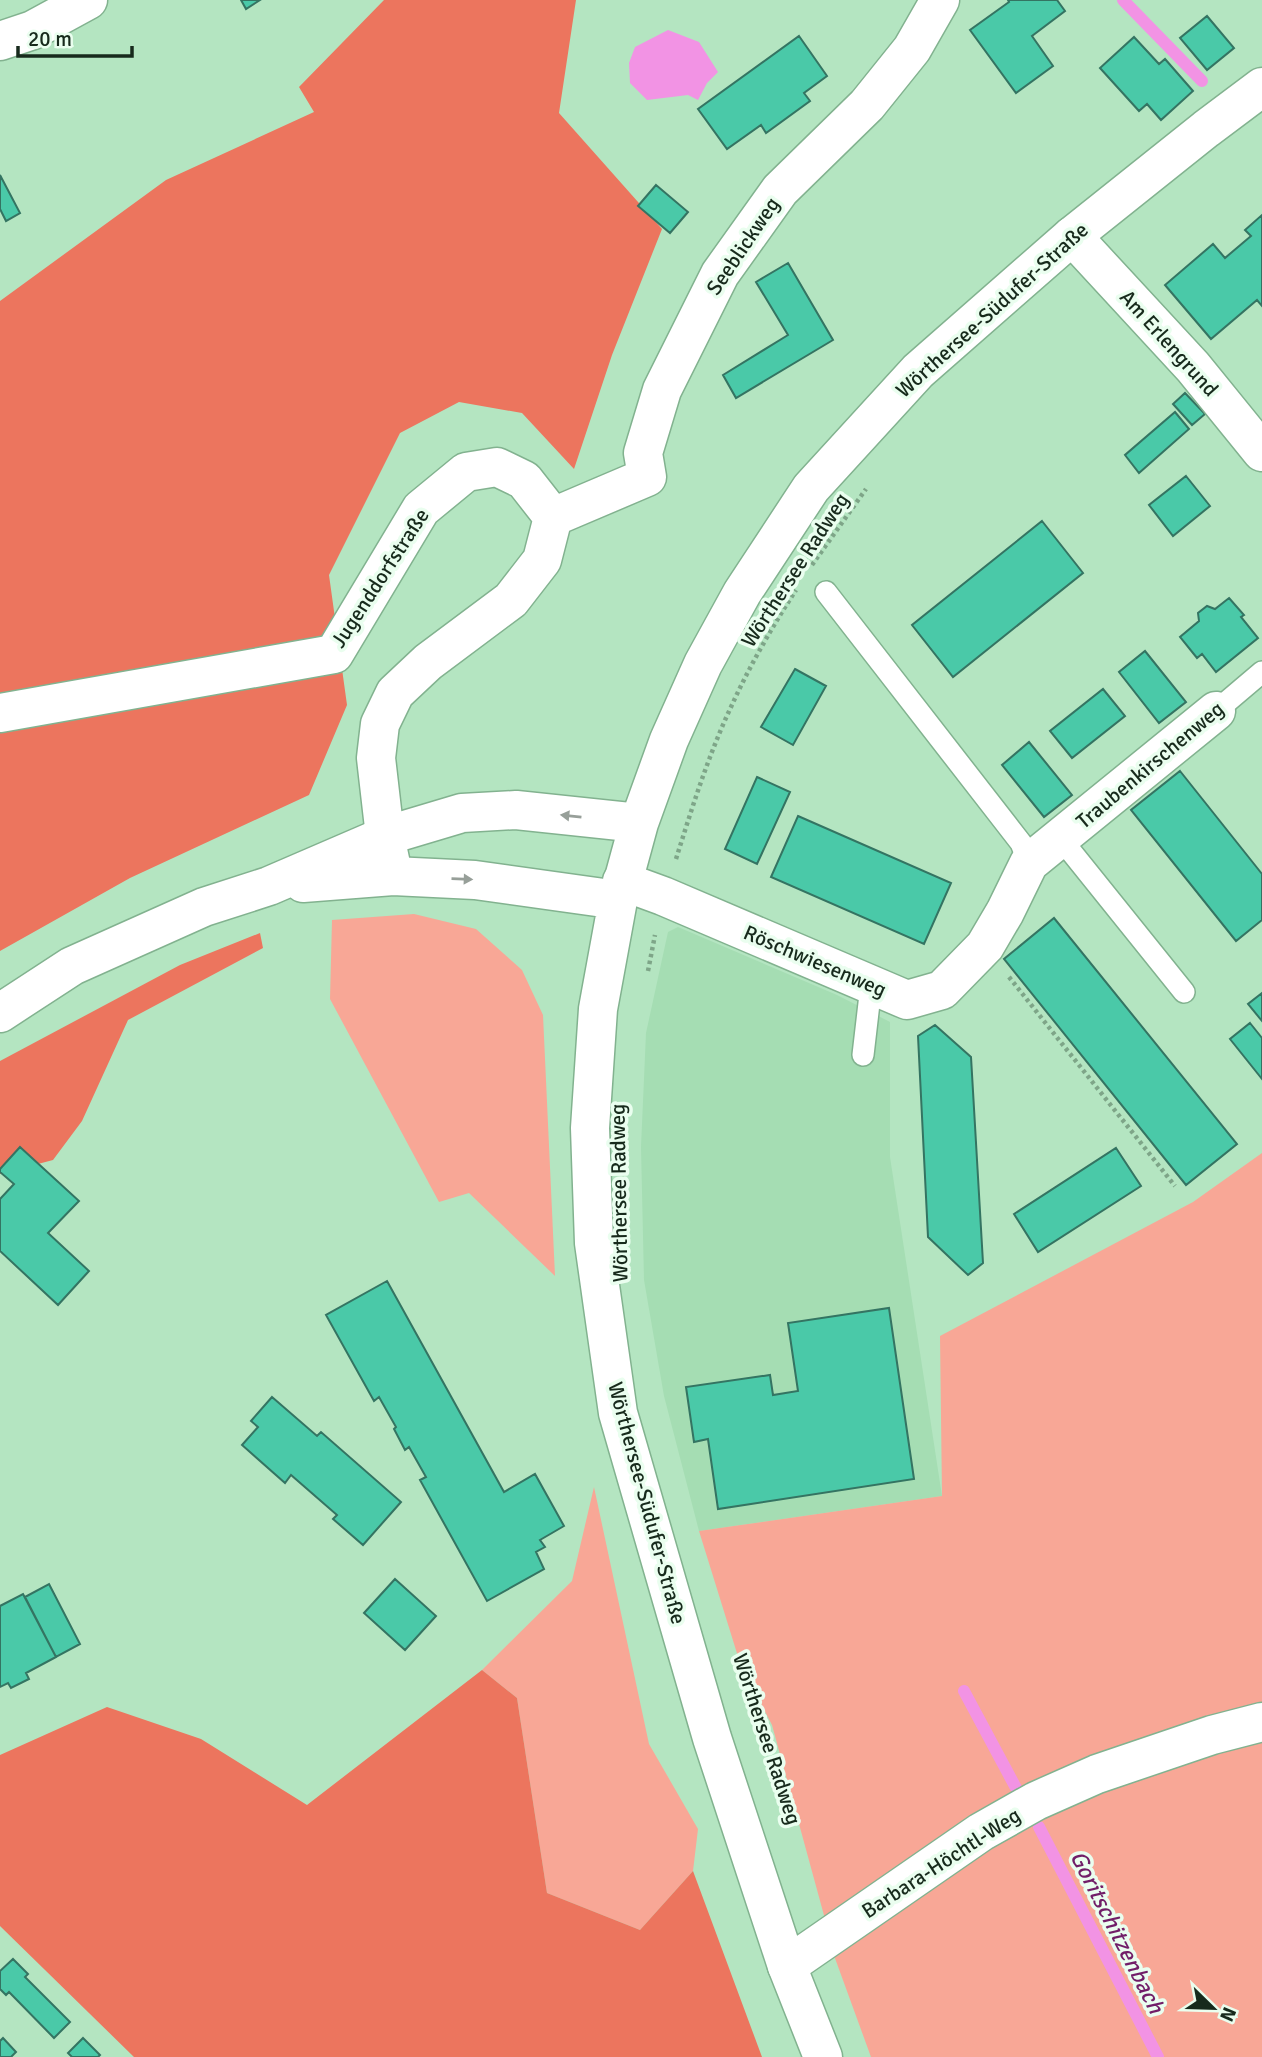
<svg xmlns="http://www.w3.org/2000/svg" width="1262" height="2057" viewBox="0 0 1262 2057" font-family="Signika,sans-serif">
	<rect width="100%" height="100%" fill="#b4e5c1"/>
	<path fill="#a5ddb3" d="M678,927L837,995L890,1022V1157L942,1496L699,1531L664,1396L644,1280L641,1147L646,1033L668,932Z"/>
	<path fill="#f8a796" d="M414,914L476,929L522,970L543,1015L555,1276L469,1193L439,1202L330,999L332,920Z
		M1262,1153V1707L825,1919L772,1725L740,1663L699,1531L942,1496L940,1336L1193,1202Z
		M594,1487L649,1744L698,1829L693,1871L640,1930L547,1893L517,1698L482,1670L572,1581Z
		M1262,1737V2057H871L832,1950L1039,1813Z"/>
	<path fill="#ec755e" d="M384,0H576L559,113L662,229L612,355L574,469L522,413L459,402L400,433L329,575L347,705L309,795L130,878L0,951V301L166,180L314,112L299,87Z
		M260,933L263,948L128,1020L82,1121L53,1160L0,1174V1061L180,965Z
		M482,1670L517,1698L547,1893L640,1930L693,1871L762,2057H134L0,1926V1755L107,1707L201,1739L307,1805Z"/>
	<path fill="#f293e4" d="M668,30L699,42L718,72L707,83L698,100L688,95L647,100L630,83L629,63L635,47Z"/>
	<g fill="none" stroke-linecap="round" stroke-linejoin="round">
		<path stroke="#f293e4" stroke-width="12" d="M1123,0L1202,81
			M964,1691L1016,1788
			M1039,1827L1158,2057"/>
	</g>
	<path fill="#4ac9a8" stroke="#347462" stroke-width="2" d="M241,0H260L246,9Z
		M1008,0H1057L1065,11L1032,36L1053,66L1016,93L970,30L1009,2Z
		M1207,16L1234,48L1207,70L1180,38Z
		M799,36L827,76L804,93L810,101L766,133L761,125L727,149L698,109Z
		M1134,37L1159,64L1165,59L1193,91L1161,120L1147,104L1139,111L1100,68Z
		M0,175L20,213L6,221L0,209Z
		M656,185L688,212L670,233L638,206Z
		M1262,215V306L1257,300L1211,339L1165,285L1213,244L1225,258L1251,236L1245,230Z
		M788,263L833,340L736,398L723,375L788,335L756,282Z
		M1185,393L1205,414L1192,425L1173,404Z
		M1175,412L1189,429L1139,473L1125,455Z
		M1186,476L1210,506L1173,536L1149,505Z
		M1042,521L1083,573L953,677L912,625Z
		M1229,598L1244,615L1241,617L1258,638L1216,672L1202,654L1197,658L1180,637L1199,621L1198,613L1207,606L1215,609Z
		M1145,651L1186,702L1159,723L1119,672Z
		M795,669L826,686L793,745L761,727Z
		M1103,689L1125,716L1072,758L1050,731Z
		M1029,742L1072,795L1044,817L1002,765Z
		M1180,771L1262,874V920L1236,941L1131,810Z
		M757,777L790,792L757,864L725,849Z
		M798,816L951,883L924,944L771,877Z
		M1054,918L1237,1144L1186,1185L1004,959Z
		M1262,993V1021L1248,1004Z
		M1250,1023L1262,1038V1079L1230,1039Z
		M935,1025L971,1057L983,1263L968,1275L928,1237L918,1036Z
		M20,1147L79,1201L48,1233L89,1271L58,1305L0,1251V1199L14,1184L0,1172V1169Z
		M1116,1148L1141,1186L1038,1252L1014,1214Z
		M387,1281L504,1492L535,1474L564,1526L540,1540L545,1547L536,1552L544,1569L487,1601L420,1480L426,1477L409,1447L405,1450L394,1429L396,1427L379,1397L374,1401L326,1315Z
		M889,1308L914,1479L718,1509L708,1439L694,1442L686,1387L770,1375L773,1395L798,1391L788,1323Z
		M272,1397L317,1436L321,1432L401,1502L363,1545L333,1519L337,1515L291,1475L285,1483L242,1445L258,1427L251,1421Z
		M395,1579L436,1616L405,1650L364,1613Z
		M49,1584L80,1644L56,1657L25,1597Z
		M23,1594L56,1657L26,1673L29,1679L11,1688L8,1683L0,1687V1606Z
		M13,1959L28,1974L25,1977L70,2022L54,2038L9,1992L6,1995L0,1989V1971Z
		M3,2038L16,2052L11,2057H0V2041Z
		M83,2038L100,2055L98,2057H72L68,2053Z"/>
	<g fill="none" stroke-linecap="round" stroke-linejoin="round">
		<g stroke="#82b28f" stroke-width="24">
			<path id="lane" d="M826,592L1021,843L1029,863
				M1216,711L1262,672
				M1061,839L1184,992
				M863,1055L871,986"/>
		</g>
		<g stroke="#82b28f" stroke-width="41">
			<path id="street" d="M0,41L33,30L88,0
				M1072,236L1193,367L1262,452
				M553,517L647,477L643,453L662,390L720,274L780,190L867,105L912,49L940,0
				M0,713L334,654L421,509L466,472L497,467L524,480L553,517
				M392,869L385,836L376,758L380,724L395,693L428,662L511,600L542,560L553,517
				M622,881L663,896L907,1000L942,990L985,946L1005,912L1029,863L1216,711
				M787,1966L981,1832L1036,1801L1097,1774L1212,1735L1262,1722"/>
		</g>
		<g stroke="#82b28f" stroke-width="41">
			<path id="secondary" d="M303,883L393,876L475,880L618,900
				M0,1013L72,966L204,907L269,886L385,836L462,813L516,810L639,823
				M823,2057L787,1966L712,1738L618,1413L594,1243L590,1128L598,1009L618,900L639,823L669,740L703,664L742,593L811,488L918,371L1072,236L1206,129L1262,87"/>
		</g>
		<path stroke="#7ea588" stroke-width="4.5" stroke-dasharray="3.5 3.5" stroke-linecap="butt" d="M812,565L866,489
			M676,859C692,808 708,756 731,707C749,667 772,627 796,590
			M648,971L655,935
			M1009,977L1175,1186"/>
		<use href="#lane" stroke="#fff" stroke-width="21"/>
		<use href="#street" stroke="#fff" stroke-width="38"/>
		<use href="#secondary" stroke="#fff" stroke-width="38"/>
	</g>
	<defs><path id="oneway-solid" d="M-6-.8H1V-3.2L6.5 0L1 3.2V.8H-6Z" transform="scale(1.75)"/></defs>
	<g fill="#979f99">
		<use href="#oneway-solid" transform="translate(571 816) rotate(-174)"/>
		<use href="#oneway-solid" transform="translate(462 879) rotate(2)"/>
	</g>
	<g text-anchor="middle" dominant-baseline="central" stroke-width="7" stroke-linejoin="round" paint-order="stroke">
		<g font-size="21" fill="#172a1c" stroke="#eafeef">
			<text transform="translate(743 246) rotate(-56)">Seeblickweg</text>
			<text transform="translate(992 310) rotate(-42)">Wörthersee-Südufer-Straße</text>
			<text transform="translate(1169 343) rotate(48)">Am Erlengrund</text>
			<text transform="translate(795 570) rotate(-57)">Wörthersee Radweg</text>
			<text transform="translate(380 578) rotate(-57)">Jugenddorfstraße</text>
			<text transform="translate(1150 765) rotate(-40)">Traubenkirschenweg</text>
			<text transform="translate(815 961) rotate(23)">Röschwiesenweg</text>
			<text transform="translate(619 1193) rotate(-91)">Wörthersee Radweg</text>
			<text transform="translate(647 1503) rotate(75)">Wörthersee-Südufer-Straße</text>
			<text transform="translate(767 1739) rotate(72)">Wörthersee Radweg</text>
			<text transform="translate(941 1863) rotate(-33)">Barbara-Höchtl-Weg</text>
		</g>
		<g font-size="23" font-style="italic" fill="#711e68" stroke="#eafeef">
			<text transform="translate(1117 1932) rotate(63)">Goritschitzenbach</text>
		</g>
	</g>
	<g transform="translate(1213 2008) rotate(113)" stroke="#eafeef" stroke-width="5" paint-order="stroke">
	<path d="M0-5L12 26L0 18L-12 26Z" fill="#172a1c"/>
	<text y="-10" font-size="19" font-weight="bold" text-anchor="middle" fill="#172a1c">N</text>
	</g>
	<path d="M18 46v10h114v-10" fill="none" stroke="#172a1c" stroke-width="3.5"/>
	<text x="28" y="46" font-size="21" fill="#172a1c" stroke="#eafeef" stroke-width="5" paint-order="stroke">20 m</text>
</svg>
